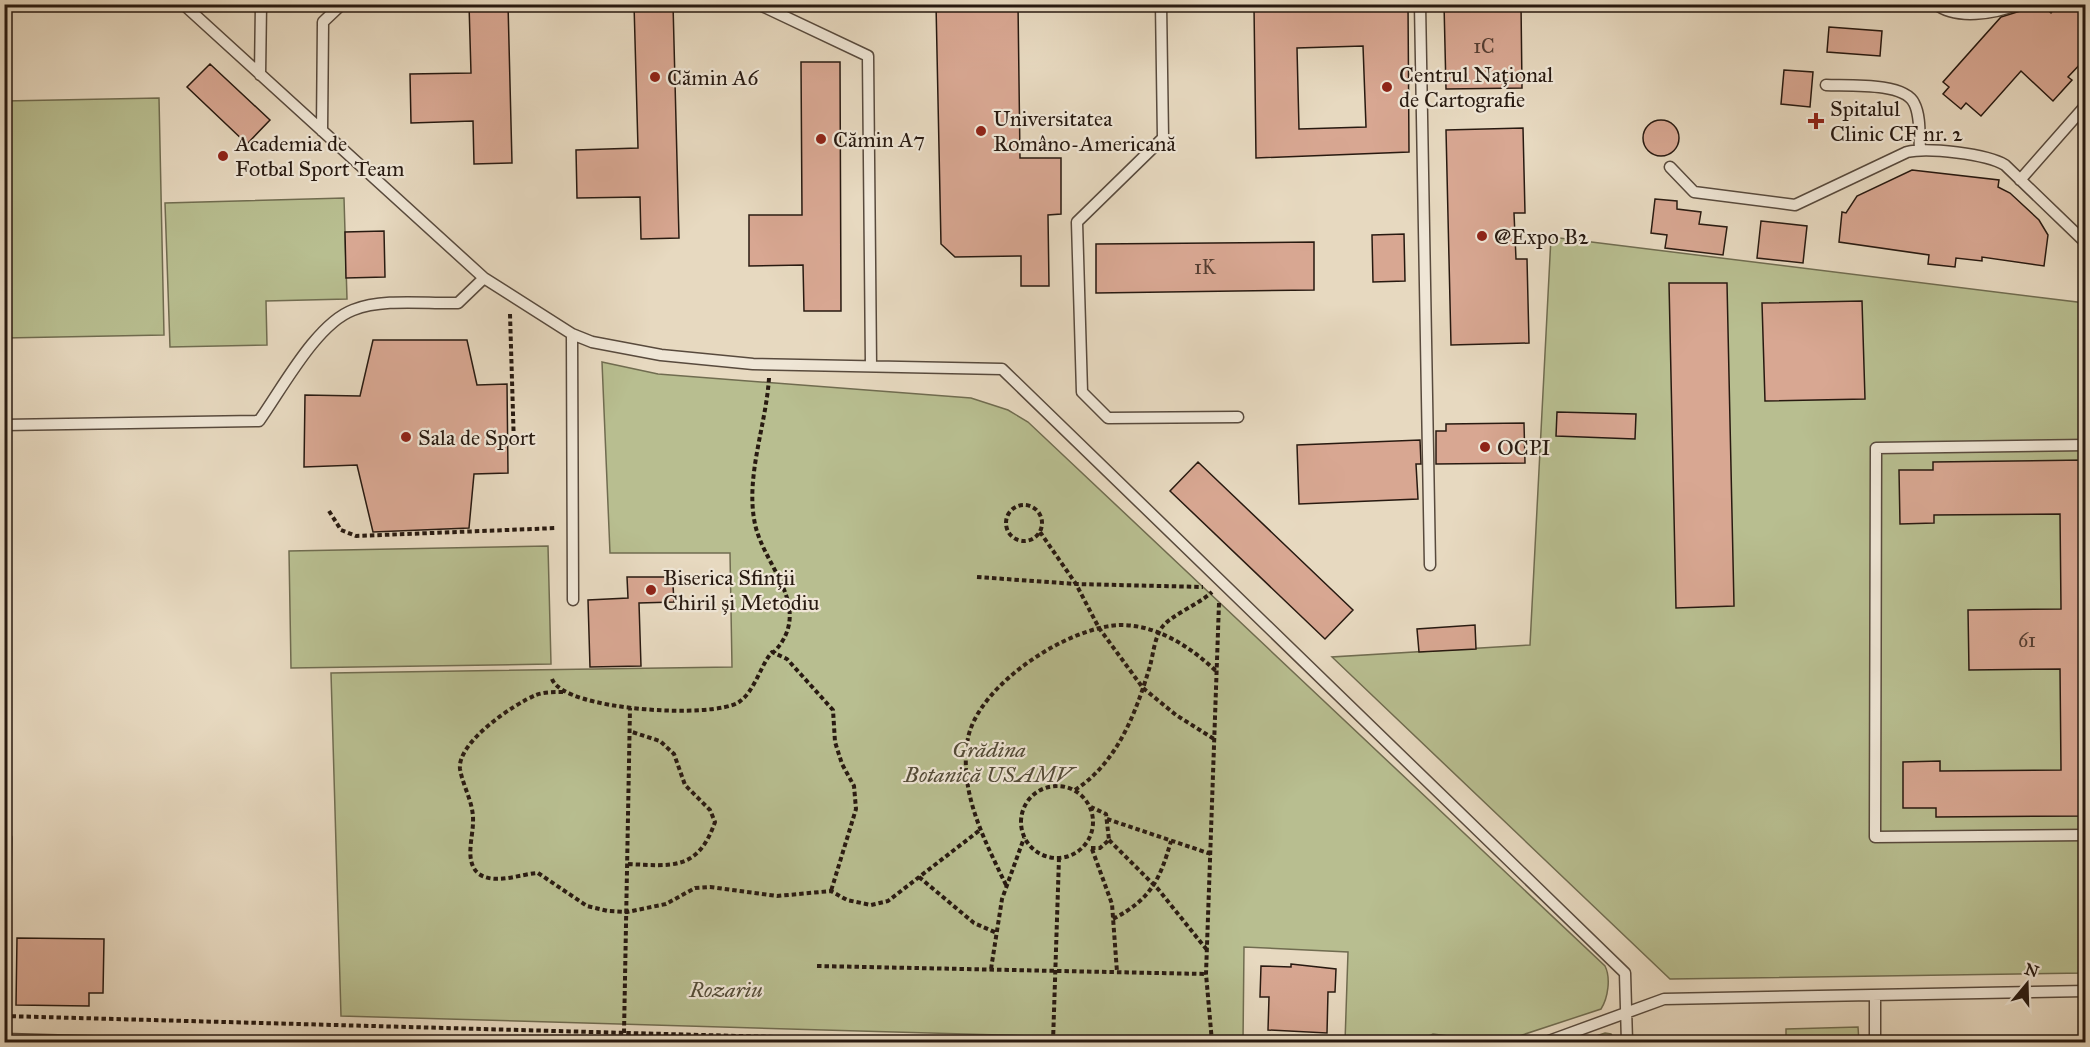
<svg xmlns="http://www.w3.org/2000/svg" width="2090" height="1047" viewBox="0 0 2090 1047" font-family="'IM FELL Great Primer',serif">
	<rect width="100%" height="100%" fill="#e7d9c0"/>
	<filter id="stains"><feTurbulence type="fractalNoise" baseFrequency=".00333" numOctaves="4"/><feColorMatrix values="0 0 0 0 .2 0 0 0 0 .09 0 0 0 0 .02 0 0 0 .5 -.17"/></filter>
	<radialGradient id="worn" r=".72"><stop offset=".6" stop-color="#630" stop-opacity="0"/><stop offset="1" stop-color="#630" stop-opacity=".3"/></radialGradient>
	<path fill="#b8be90" stroke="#706c50" stroke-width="1.5" d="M159,98L164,335L5,338V101Z
		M344,198L347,299L266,301L267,345L170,347L165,203Z
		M1551,237L2085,303V973L1670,979L1332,657L1530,645Z
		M602,362L658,374L971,398L1008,410L1028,422L1605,966C1611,978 1608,998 1601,1009L1501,1042H1467L1456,1037L1433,1034L1416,1042H1345L1348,952L1244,947L1243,1042L341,1016L331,673L732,667L730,553H610Z
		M548,546L551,664L291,668L289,551Z
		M1858,1027L1859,1042H1786V1029Z
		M1605,1033L1611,1034L1616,1042H1578Z"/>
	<path fill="#d8a792" stroke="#281a11" stroke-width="1.5" fill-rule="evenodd" d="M469,4H508L512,163L474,164L473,121L411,123L410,74L471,73Z
		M634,4H673L679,238L641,239L640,197L577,198L576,150L638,148Z
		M936,4H1018L1020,158H1061V214L1048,215L1049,286H1021V256L955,257L941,244Z
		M1408,4L1409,152L1256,158L1254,7ZM1363,46L1366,127L1299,129L1297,48Z
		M1444,4H1521L1522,88L1446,89Z
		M2024,4H2041L2051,13L2058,4H2085V59L2068,77L2072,80L2053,101L2021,71L1981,116L1966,103L1961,109L1943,94L1949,87L1943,82L2001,17L2020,11Z
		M1829,27L1882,31L1880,56L1827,52Z
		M801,62H840L841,311H804L803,265L749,266V215H802Z
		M210,64L270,120L247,144L187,87Z
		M1784,70L1813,72L1810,107L1781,104Z
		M1643 138a18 18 0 1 1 36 0a18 18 0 1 1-36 0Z
		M1523,128L1525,213H1514L1516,259H1527L1529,343L1451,345L1446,130Z
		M1912,170L1999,180L1998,187L2010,193L2039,220L2048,235L2044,266L1982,257V261L1956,258L1955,267L1928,264L1929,255L1839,242L1842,212L1846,213L1857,196Z
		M1655,199L1677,201V209L1701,212L1699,224L1727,227L1723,255L1665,248L1667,235L1651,233Z
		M1761,221L1807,226L1803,263L1757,258Z
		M384,231L385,277L346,278L345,232Z
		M1404,234L1405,281L1373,282L1372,235Z
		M1314,242V290L1096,293V244Z
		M1669,283H1727L1734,606L1676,608Z
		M1862,301L1865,399L1765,401L1762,303Z
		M373,340H467L477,385L507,384L508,473L474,474L469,528L373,532L357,465L304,467L305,395L360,396Z
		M1557,412L1636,414L1635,439L1556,436Z
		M1524,423L1525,463L1436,464V431H1446V424Z
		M1420,440L1421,464H1416L1418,499L1299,504L1297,445Z
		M2085,460V816L1936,817V808H1903V762L1940,761V771L2061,770L2060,669L1969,670L1968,610L2061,609L2060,514L1934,515V523L1900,524L1899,470H1933V462Z
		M1198,462L1353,610L1325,639L1170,491Z
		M627,577H665L673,585L674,602L639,603L641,666L590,667L588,600L628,598Z
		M1475,625L1476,649L1419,652L1417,629Z
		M17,938L104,939L103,993H89V1006L16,1005Z
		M1291,964L1336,969L1335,992H1328L1327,1033L1268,1030L1269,997H1260L1261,966L1291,967Z"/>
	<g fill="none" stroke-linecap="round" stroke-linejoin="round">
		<g stroke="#584a3d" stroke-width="13">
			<path id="service" d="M183,4L484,278L572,334L592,342L661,355L753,364L1002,369L1625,973L1627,1042
				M758,4L868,56L871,365
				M1161,4L1163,138L1077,222L1082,392L1108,418L1238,417
				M1420,4L1430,565
				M1936,4C1955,20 1996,14 2017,4
				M260,75L261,4
				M1826,85C1847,86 1904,82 1914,103C1921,116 1919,136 1920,149
				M322,131L323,22L342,4
				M1670,167L1694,192L1795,205L1907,152C1928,147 1987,154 2005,165L2086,243
				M2020,180L2086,105
				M572,334L573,600
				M4,425L259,421C282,389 316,324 353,310C384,298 425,304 458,303L484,278
				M2086,445L1876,448L1875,837L2086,835
				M4,959L6,838
				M1875,995V1042
				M4,1039L112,1042
				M1546,1042L1664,999L2086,991"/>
		</g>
		<path stroke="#281a11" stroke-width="4" stroke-dasharray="4.5 3" stroke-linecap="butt" d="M510,314L514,446
			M769,378C766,426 745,477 755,524C764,567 815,608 774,652
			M1006 523a18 18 0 1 1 36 0a18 18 0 1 1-36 0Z
			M329,511L341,530L356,536L557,528
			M1040,532L1076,584L1099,628L1143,688L1176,715L1214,739
			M977,577L1076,584L1203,587
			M552,679C564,711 714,719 739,702C755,691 760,666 772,652L787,659L833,710L835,742L842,764L854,786L856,809L831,891
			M563,692C554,692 544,692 536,695C514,704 457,742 460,769C463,787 474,803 473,822C473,838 464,862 479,874C495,885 520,874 538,873L587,906L608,911L627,912L666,904L695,888L710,887L777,896L831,891L847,900L871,905L888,901L980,830
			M1021 822a36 36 0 1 1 72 0a36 36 0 1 1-72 0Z
			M1075,790C1117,763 1136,713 1150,666C1153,655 1155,635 1163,626C1172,615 1199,604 1212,592
			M1107,819L1211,854
			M1109,840L1158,889L1207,950
			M1091,848H1100L1109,840L1106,814L1091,807
			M1092,849L1112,904L1117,972
			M628,864C672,866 698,871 715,822L710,810L685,785L674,754L660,741L629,731
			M919,877L974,923L997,933
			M1006,885C984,839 958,791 968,738C979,684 1069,626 1121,625C1158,625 1192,648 1217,672
			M1113,919C1150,900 1160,880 1171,841
			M817,966L1206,974
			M991,969L1002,899L1024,838
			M4,1016L960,1042
			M624,1033L630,708
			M1053,1042L1059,858
			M1212,1042L1206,974L1219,603"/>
		<use href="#service" stroke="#efe6d6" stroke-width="10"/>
	</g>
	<g fill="#8f2418" stroke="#efe6d6" stroke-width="2">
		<circle cx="655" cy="77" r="6"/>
		<circle cx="1387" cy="87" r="6"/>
		<path d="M1813 112h6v6h6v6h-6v6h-6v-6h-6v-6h6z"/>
		<circle cx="981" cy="131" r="6"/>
		<circle cx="821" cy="139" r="6"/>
		<circle cx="223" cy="156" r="6"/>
		<circle cx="1482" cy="236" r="6"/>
		<circle cx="406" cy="437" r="6"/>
		<circle cx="1485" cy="447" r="6"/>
		<circle cx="651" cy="590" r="6"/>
	</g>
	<g text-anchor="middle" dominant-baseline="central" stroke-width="4.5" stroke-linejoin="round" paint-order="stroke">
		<g font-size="20" fill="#543d31">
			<text x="1484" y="46">1C</text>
			<text x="1205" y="267">1K</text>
			<text x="2027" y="640">61</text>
		</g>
		<g font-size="22" fill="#281a11" stroke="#efe6d6" text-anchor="start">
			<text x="1399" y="74">Centrul Național<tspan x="1399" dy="25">de Cartografie</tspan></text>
			<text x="667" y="77">Cămin A6</text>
			<text x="1830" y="108">Spitalul<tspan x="1830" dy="25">Clinic CF nr. 2</tspan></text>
			<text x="993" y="118">Universitatea<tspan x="993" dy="25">Româno-Americană</tspan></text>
			<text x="833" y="139">Cămin A7</text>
			<text x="235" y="143">Academia de<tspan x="235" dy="25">Fotbal Sport Team</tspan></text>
			<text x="1494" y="236">@Expo B2</text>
			<text x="418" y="437">Sala de Sport</text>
			<text x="1497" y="447">OCPI</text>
			<text x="663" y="577">Biserica Sfinții<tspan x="663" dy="25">Chiril și Metodiu</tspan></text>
		</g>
		<g font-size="22" font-style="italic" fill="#534b37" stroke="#efe6d6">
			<text x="989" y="749">Grădina<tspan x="989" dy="25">Botanică USAMV</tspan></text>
			<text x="726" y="989">Rozariu</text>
		</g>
	</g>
	<rect width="2090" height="1047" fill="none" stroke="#e7d9c0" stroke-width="24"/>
	<rect x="6" y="6" width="2078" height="1035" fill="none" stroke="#281a11" stroke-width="3"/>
	<rect x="12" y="12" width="2066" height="1023" fill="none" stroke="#281a11" stroke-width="1.5"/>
	<g transform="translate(2027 984) rotate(19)" stroke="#efe6d6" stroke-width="4.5" paint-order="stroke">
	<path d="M0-4.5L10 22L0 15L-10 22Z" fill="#281a11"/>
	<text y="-9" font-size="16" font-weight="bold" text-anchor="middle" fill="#281a11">N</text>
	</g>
	<rect width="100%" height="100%" filter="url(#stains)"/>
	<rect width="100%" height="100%" fill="url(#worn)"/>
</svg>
